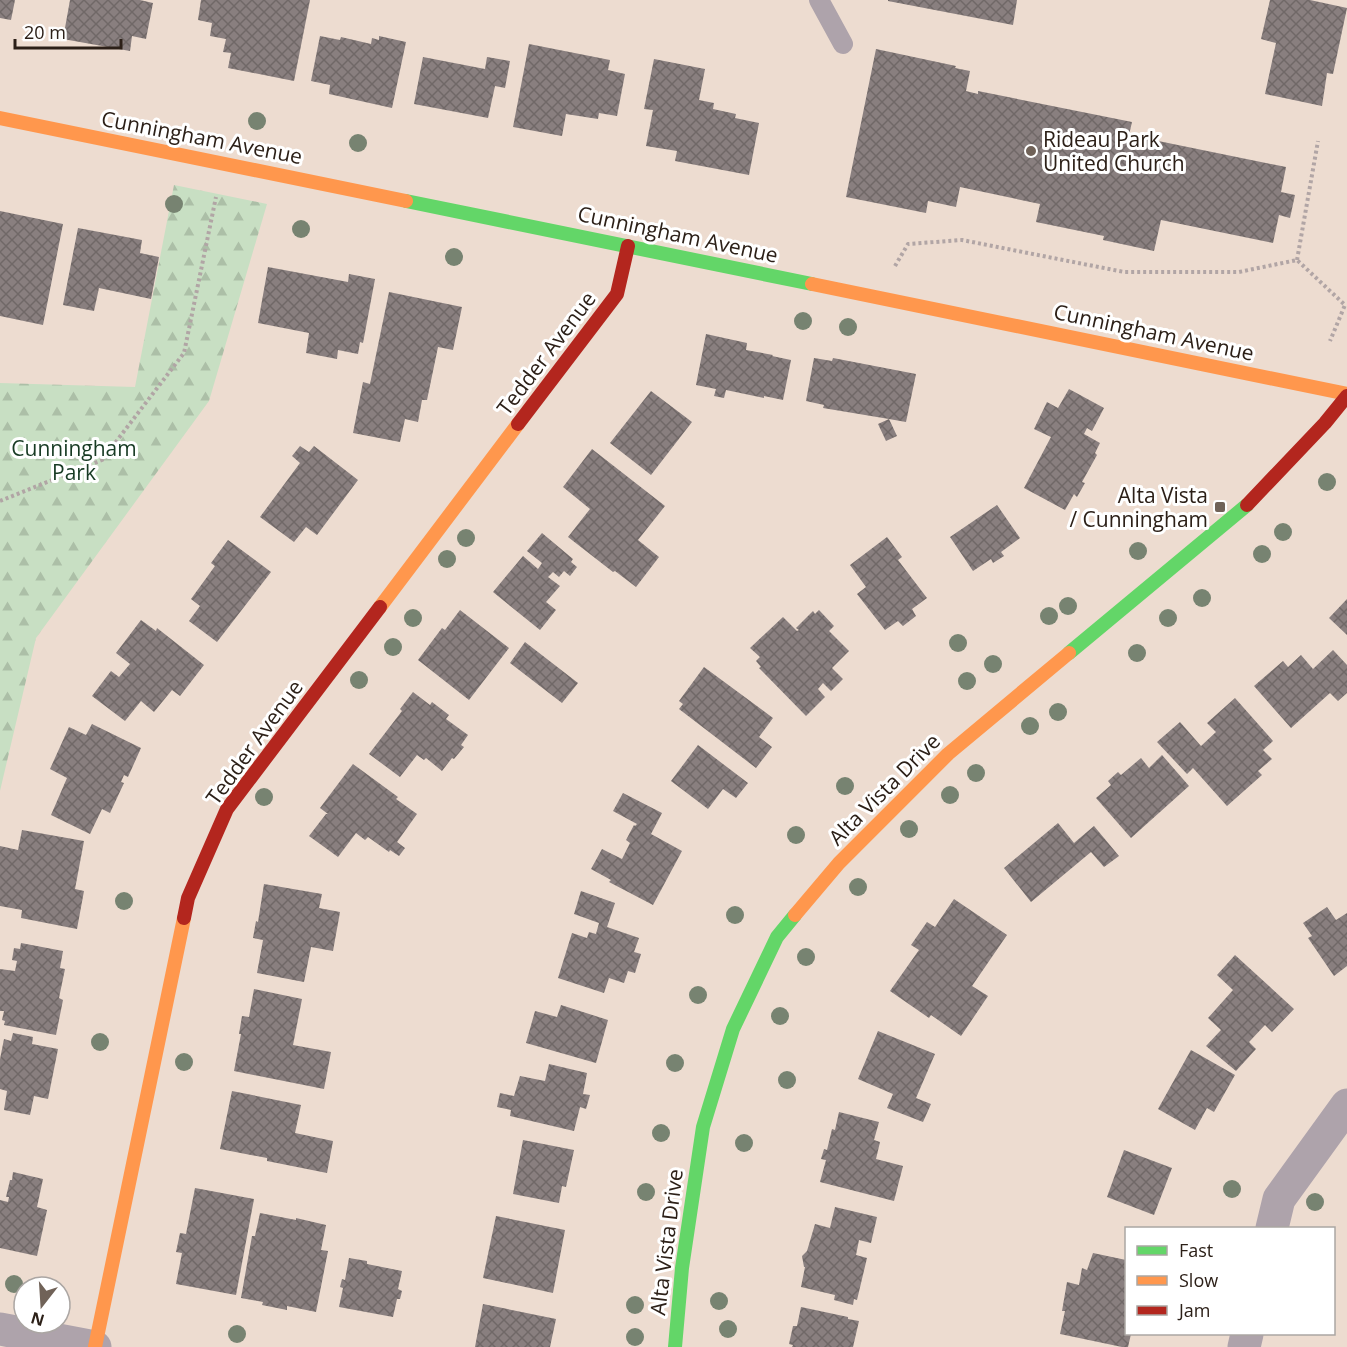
<svg xmlns="http://www.w3.org/2000/svg" width="1347" height="1347" viewBox="0 0 1347 1347" font-family="'Open Sans',sans-serif">
	<defs>
		<pattern id="forest-firs" width="22" height="20" patternUnits="userSpaceOnUse" patternTransform="scale(1.5)"><rect width="22" height="20" fill="#c8dfc3"/><path d="M5 1l3.5 6h-7zM16 11l3.5 6h-7z" fill="#acbfa7"/></pattern>
		<pattern id="building-cross-hatch" width="8" height="8" patternUnits="userSpaceOnUse" patternTransform="scale(1.5)"><rect width="8" height="8" fill="#897f7f"/><path d="M0 0l8 8M0 8l8-8" fill="none" stroke="#706867"/></pattern>
	</defs>
	<rect width="100%" height="100%" fill="#eddcd0"/>
	<path fill="url(#forest-firs)" d="M174,185L267,204L209,401L36,638L0,791V383L135,387Z"/>
	<path fill="url(#building-cross-hatch)" d="M0,0H15L11,20L0,18Z
		M70,0H140L153,3L146,39L132,36L130,51L63,39Z
		M201,0H310L294,81L228,68L231,53L223,52L226,39L210,36L212,23L198,20Z
		M888,0H1017L1013,25L888,1Z
		M1270,0H1310L1347,8L1333,74L1327,73L1322,106L1265,94L1276,43L1261,39Z
		M320,36L340,40L341,37L371,44L372,38L379,40V36L406,42L392,108L329,94L330,85L311,81Z
		M529,44L610,60L608,70L625,74L617,116L599,113L598,119L566,114L562,136L513,127Z
		M876,49L956,66L955,68L970,71L966,91L978,94V91L1132,122L1129,135L1286,167L1281,192L1295,195L1290,218L1279,215L1273,243L1161,220L1154,251L1103,240L1104,236L1036,222L1040,204L960,187L956,207L928,201L926,213L846,197Z
		M423,57L485,69L487,57L510,61L505,88L495,86L488,118L414,104Z
		M654,59L705,69L699,100L714,103L713,109L736,114L735,118L759,123L749,175L675,161L677,151L646,146L653,110L644,109Z
		M0,211L63,224L43,325L0,316Z
		M78,228L142,240L140,253L159,257L151,299L99,288L94,311L63,305Z
		M268,267L348,282L349,274L375,279L363,343L360,342L358,354L338,350L337,359L306,353L309,333L258,323Z
		M389,292L462,307L453,350L438,347L427,400H422L418,422L405,419L400,442L353,433L363,382L370,384Z
		M706,334L747,343L746,350L773,355L772,356L791,360L783,400L764,396V398L726,390L724,398L714,396L716,389L696,385Z
		M814,358L832,361L833,358L916,374L906,422L889,419L897,436L886,441L878,424L889,419L823,408L824,405L806,401Z
		M1069,389L1104,408L1092,431L1087,428L1084,434L1100,443L1095,453L1097,455L1082,482L1085,483L1077,497L1074,494L1065,510L1024,488L1051,437L1034,429L1047,402L1058,408Z
		M651,391L692,422L651,475L610,443Z
		M300,446L309,452L314,446L358,480L317,535L306,527L294,542L260,517L300,463L292,456Z
		M592,449L665,506L638,540L659,557L636,587L615,571L613,572L568,537L590,509L563,487Z
		M997,505L1020,538L1001,552L1004,556L993,563L991,559L973,571L950,537Z
		M542,533L573,559L571,562L577,567L570,576L564,571L559,577L553,572L548,577L560,586L546,602L556,610L540,630L493,592L523,556L538,569L542,563L527,551Z
		M887,537L902,557L898,560L927,598L912,609L916,616L903,626L898,621L885,630L857,594L866,587L850,565Z
		M228,540L271,572L217,642L189,621L200,606L191,599L215,566L211,563Z
		M1347,599V635L1329,618Z
		M460,610L509,648L469,700L418,660L442,628L445,630Z
		M819,610L834,626L829,631L849,651L832,668L843,679L831,691L823,683L818,689L825,697L806,716L759,668L761,667L756,661L760,657L750,648L783,617L797,631L799,630L796,628L813,611L815,614Z
		M141,620L156,631L157,628L204,665L180,696L172,690L154,712L141,701L125,721L92,696L111,671L119,677L130,664L116,653Z
		M525,642L578,683L562,703L510,663Z
		M1333,650L1347,665V693L1338,701L1330,693L1291,728L1254,686L1283,661L1288,667L1301,655L1313,669Z
		M704,667L773,718L759,737L772,747L756,768L679,709L683,704L679,701Z
		M413,692L430,705L432,702L449,715L446,719L468,735L461,745L464,747L454,759L452,758L442,771L426,758L424,760L417,755L400,777L369,754L402,711L400,709Z
		M1235,698L1273,741L1263,750L1272,759L1258,771L1262,775L1227,806L1193,768L1187,774L1157,742L1180,722L1201,746L1216,732L1207,723Z
		M92,724L141,748L128,777L124,775L121,782L124,783L110,813L102,809L90,834L51,815L67,778L50,769L69,727L86,735Z
		M698,745L748,783L736,798L723,789L708,809L671,781Z
		M1162,755L1189,786L1131,838L1096,798L1111,785L1108,781L1118,772L1121,775L1141,758L1149,768Z
		M353,764L398,797L396,799L417,814L397,842L405,848L399,856L390,850L389,852L368,837L365,840L356,833L338,857L309,836L326,814H328L320,808Z
		M623,793L662,813L651,834L682,851L653,905L609,882L611,880L591,869L602,849L622,859L630,843L626,840L634,825L635,826L637,824L613,811Z
		M1058,823L1074,843L1094,826L1119,856L1104,867L1091,852L1031,902L1004,868Z
		M22,830L84,841L75,889L84,891L77,929L21,918L22,910L0,906V846L18,850Z
		M264,884L322,894L319,908L340,912L333,951L311,947L304,982L257,973L263,940L253,938L256,921L258,922Z
		M581,891L615,903L607,927L639,938L634,952L641,954L635,973L628,971L624,983L609,978L604,993L558,978L572,933L587,938L589,932L596,934L599,923L574,914Z
		M954,899L1007,935L972,986L988,996L961,1036L931,1015L929,1018L890,991L919,950L911,945L927,922L935,927Z
		M1327,907L1336,920L1347,913V966L1334,976L1308,938L1312,936L1303,923Z
		M21,943L63,951L60,968L65,969L59,998L63,1000L56,1035L4,1025L5,1021L2,1020L4,1011H0V969L15,971L17,961L12,960L14,948L20,949Z
		M1235,955L1294,1009L1272,1032L1265,1025L1249,1042L1256,1049L1236,1071L1206,1046L1221,1030L1208,1018L1233,990L1217,975Z
		M254,989L302,999L293,1045L331,1052L324,1089L234,1071L241,1034H239L242,1016L249,1017Z
		M561,1005L608,1020L596,1063L526,1043L535,1011L557,1017Z
		M878,1031L935,1054L916,1098L931,1104L923,1122L887,1108L893,1094L858,1079Z
		M13,1033L33,1037L32,1044L58,1049L48,1099L34,1096L30,1115L4,1110L7,1091L0,1089V1059L4,1039L11,1041Z
		M1191,1050L1235,1075L1214,1112L1207,1108L1195,1130L1158,1109Z
		M549,1064L587,1073L583,1094L590,1095L586,1109L580,1107L574,1131L510,1116L511,1110L497,1107L500,1093L514,1096L520,1076L545,1081Z
		M232,1091L301,1105L295,1133L333,1141L327,1173L267,1161V1158L220,1149Z
		M839,1112L879,1122L874,1140L880,1142L876,1159L903,1166L894,1201L820,1182L826,1160L821,1159L824,1149L827,1150L832,1129L835,1130Z
		M523,1140L574,1150L566,1187L562,1186L559,1203L513,1194Z
		M1124,1150L1172,1168L1154,1215L1107,1197Z
		M13,1172L43,1179L37,1207L47,1210L37,1256L0,1248V1200L8,1202L9,1197H6L10,1180H12Z
		M195,1188L254,1199L236,1295L176,1284L182,1253L176,1252L180,1233L186,1234Z
		M835,1207L877,1217L871,1243L859,1240L856,1255L867,1258L857,1300L854,1299L853,1305L834,1300L835,1295L801,1287L805,1267H804L802,1256L807,1251L815,1224L830,1228Z
		M260,1213L296,1220V1218L326,1225L321,1250L328,1251L316,1312L287,1306V1310L262,1305L263,1302L241,1298L252,1236H255Z
		M496,1216L565,1230L553,1293L483,1278Z
		M1093,1253L1126,1260V1334H1131L1128,1347H1122L1060,1334L1065,1311H1062L1067,1282L1079,1285L1082,1268L1087,1270Z
		M349,1258L367,1261V1264L402,1271L398,1289L402,1291L400,1299H397L393,1317L339,1307L343,1288L340,1287L342,1279L345,1280Z
		M483,1304L556,1319L550,1347H475Z
		M801,1307L848,1317V1319L859,1321L853,1347H792L793,1345L789,1344L793,1326H797Z"/>
	<g fill="none" stroke-linecap="round" stroke-linejoin="round">
		<path stroke="#b1a5a5" stroke-width="4" stroke-dasharray="3 3" stroke-linecap="butt" d="M1297,260L1318,141
			M895,266L908,244L962,240L1124,272H1239L1297,260L1345,305L1330,341
			M0,501L102,460L184,353L216,197"/>
		<path stroke="#aea3ab" stroke-width="20" d="M819,0L843,44"/>
		<path stroke="#aea3ab" stroke-width="33" d="M1272,1228L1279,1199L1347,1105
			M0,1329L95,1347
			M1244,1347L1247,1334"/>
		<path stroke="#63d668" stroke-width="14" d="M406,201L812,284
			M1069,653L1247,505
			M675,1347L682,1268L703,1127L733,1029L777,937L795,915"/>
		<path stroke="#ff974d" stroke-width="14" d="M0,118L406,201
			M812,284L1347,394
			M380,607L518,424
			M795,915L839,863L948,754L1069,653
			M95,1347L184,918"/>
		<path stroke="#b3261e" stroke-width="14" d="M518,424L617,294L628,246
			M1247,505L1325,423L1347,396
			M184,918L188,898L227,809L380,607"/>
	</g>
	<g fill="#778371">
		<circle cx="257" cy="121" r="9"/>
		<circle cx="358" cy="143" r="9"/>
		<circle cx="174" cy="204" r="9"/>
		<circle cx="301" cy="229" r="9"/>
		<circle cx="454" cy="257" r="9"/>
		<circle cx="803" cy="321" r="9"/>
		<circle cx="848" cy="327" r="9"/>
		<circle cx="1327" cy="482" r="9"/>
		<circle cx="1283" cy="532" r="9"/>
		<circle cx="466" cy="538" r="9"/>
		<circle cx="1138" cy="551" r="9"/>
		<circle cx="1262" cy="554" r="9"/>
		<circle cx="447" cy="559" r="9"/>
		<circle cx="1202" cy="598" r="9"/>
		<circle cx="1068" cy="606" r="9"/>
		<circle cx="1049" cy="616" r="9"/>
		<circle cx="413" cy="618" r="9"/>
		<circle cx="1168" cy="618" r="9"/>
		<circle cx="958" cy="643" r="9"/>
		<circle cx="393" cy="647" r="9"/>
		<circle cx="1137" cy="653" r="9"/>
		<circle cx="993" cy="664" r="9"/>
		<circle cx="359" cy="680" r="9"/>
		<circle cx="967" cy="681" r="9"/>
		<circle cx="1058" cy="712" r="9"/>
		<circle cx="1030" cy="726" r="9"/>
		<circle cx="976" cy="773" r="9"/>
		<circle cx="845" cy="786" r="9"/>
		<circle cx="950" cy="795" r="9"/>
		<circle cx="264" cy="797" r="9"/>
		<circle cx="909" cy="829" r="9"/>
		<circle cx="796" cy="835" r="9"/>
		<circle cx="858" cy="887" r="9"/>
		<circle cx="124" cy="901" r="9"/>
		<circle cx="735" cy="915" r="9"/>
		<circle cx="806" cy="957" r="9"/>
		<circle cx="698" cy="995" r="9"/>
		<circle cx="780" cy="1016" r="9"/>
		<circle cx="100" cy="1042" r="9"/>
		<circle cx="184" cy="1062" r="9"/>
		<circle cx="675" cy="1063" r="9"/>
		<circle cx="787" cy="1080" r="9"/>
		<circle cx="661" cy="1133" r="9"/>
		<circle cx="744" cy="1143" r="9"/>
		<circle cx="1232" cy="1189" r="9"/>
		<circle cx="646" cy="1192" r="9"/>
		<circle cx="1315" cy="1202" r="9"/>
		<circle cx="14" cy="1284" r="9"/>
		<circle cx="719" cy="1301" r="9"/>
		<circle cx="635" cy="1305" r="9"/>
		<circle cx="728" cy="1329" r="9"/>
		<circle cx="237" cy="1334" r="9"/>
		<circle cx="635" cy="1337" r="9"/>
	</g>
	<g fill="#706258" stroke="#fff" stroke-width="2">
		<circle cx="1031" cy="151" r="6"/>
		<rect x="1214" y="501" width="12" height="12" rx="3"/>
	</g>
	<g text-anchor="middle" dominant-baseline="central" stroke-width="6" stroke-linejoin="round" paint-order="stroke">
		<g font-size="21" fill="#2c2018" stroke="#fff">
			<text transform="translate(202 137) rotate(11)">Cunningham Avenue</text>
			<text transform="translate(678 234) rotate(12)">Cunningham Avenue</text>
			<text transform="translate(1154 332) rotate(12)">Cunningham Avenue</text>
			<text transform="translate(546 353) rotate(-53)">Tedder Avenue</text>
			<text transform="translate(254 742) rotate(-54)">Tedder Avenue</text>
			<text transform="translate(884 789) rotate(-45)">Alta Vista Drive</text>
			<text transform="translate(666 1242) rotate(-83)">Alta Vista Drive</text>
		</g>
		<g font-size="21" fill="#2c2018" stroke="#fff" text-anchor="start">
			<text x="1043" y="139">Rideau Park<tspan x="1043" dy="24">United Church</tspan></text>
			<text x="1208" y="495" text-anchor="end">Alta Vista<tspan x="1208" dy="24">/ Cunningham</tspan></text>
		</g>
		<g font-size="21" fill="#173a23" stroke="#fff">
			<text x="74" y="448">Cunningham<tspan x="74" dy="24">Park</tspan></text>
		</g>
	</g>
	<rect x="1125" y="1227" width="210" height="108" fill="#ffffff" stroke="#aba6a3" stroke-width="1.5"/>
	<rect x="1137" y="1246" width="30" height="9" fill="#63d668" stroke="#aba6a3" stroke-width="1.5"/>
	<text x="1179" y="1257" font-size="18" fill="#2c2018">Fast</text>
	<rect x="1137" y="1276" width="30" height="9" fill="#ff974d" stroke="#aba6a3" stroke-width="1.5"/>
	<text x="1179" y="1287" font-size="18" fill="#2c2018">Slow</text>
	<rect x="1137" y="1306" width="30" height="9" fill="#b3261e" stroke="#aba6a3" stroke-width="1.5"/>
	<text x="1179" y="1317" font-size="18" fill="#2c2018">Jam</text>
	<g transform="translate(42 1305) rotate(197)"><circle r="28" fill="#ffffff" stroke="#aba6a3" stroke-width="1.5"/>
	<path d="M0-4.5L10 22L0 15L-10 22Z" fill="#706258"/>
	<text y="-9" font-size="16" font-weight="bold" text-anchor="middle" fill="#2c2018">N</text>
	</g>
	<path d="M15 39v9h106v-9" fill="none" stroke="#2c2018" stroke-width="3"/>
	<text x="24" y="39" font-size="18" fill="#2c2018" stroke="#ffffff" stroke-width="4.5" paint-order="stroke">20 m</text>
</svg>
